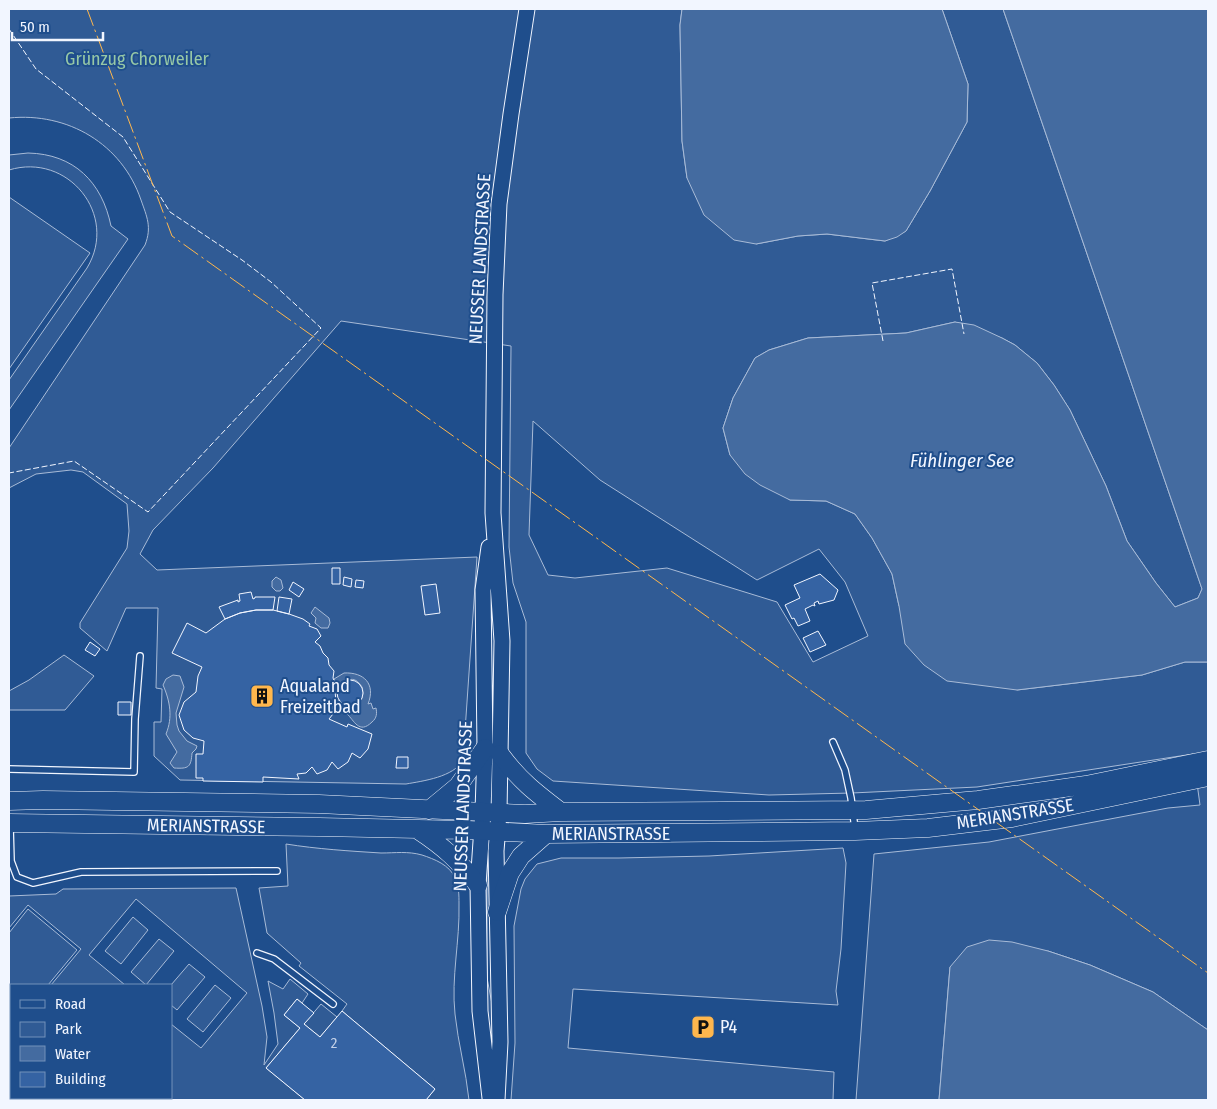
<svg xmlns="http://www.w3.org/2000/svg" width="1217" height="1109" viewBox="0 0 1217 1109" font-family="'Fira Sans Condensed',sans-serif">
	<rect width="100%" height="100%" fill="#1f4e8c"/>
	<path fill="#305b95" stroke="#a8bbd7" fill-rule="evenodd" d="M9,9H682L680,25L682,141L687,178L756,244L798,236L827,234L885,241L906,231L930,191L967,122L968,84L942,9H1003L1202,589L1198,598L1175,607L1156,583L1127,541L1106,486L1070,410L1054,385L1037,363L1015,345L1002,338L955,322L906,333L808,338L769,350L755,358L733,398L723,428L730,455L790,500L826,501L855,514L872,538L892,574L899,606L1017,690L1142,675L1185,662H1208V1030L1153,992L1090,965L1048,951L950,967L939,1100H856L874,854L989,842L1168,808L1200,805L1193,754L977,787L852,793L769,795L553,781L537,769L526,753V622L513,583L509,547L511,346L341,321L213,468L153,530L140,554L157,570L477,557L463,760C454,777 423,781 406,784L180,780L154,756V722H161L162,689L156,688L158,608H126L107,651L80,628V623L127,548L129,531L127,504L83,472L71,470L36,474L9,488V448L145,245C152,227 147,217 141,200C122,144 68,112 9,118ZM533,421L600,480L757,580L819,549L845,582L868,636L813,662L777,602L667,568L575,578L548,575L529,535Z
		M28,153C74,154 102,182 111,226L128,239L9,410V380L87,268C119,215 68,152 9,170V155Z
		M9,197L90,253L9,369Z
		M64,655L94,676L65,710H9V691L29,680Z
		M286,844C317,849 349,851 381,853C395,853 408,851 422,855C434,859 450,865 455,878C459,886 459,895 459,904C460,941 451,977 455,1014C458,1043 466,1071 469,1100H426L435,1089L342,1011L347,1004L299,966L301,963L267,933L259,888L288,886Z
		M843,848L846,863L841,949L836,991L838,1005L573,989L568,1048L834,1072L833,1100H511L515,1043L514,926L521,889L525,879L537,864L561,858H619L709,856Z
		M484,854H487V978L492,1004L494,1068L486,1002Z
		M236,888L262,1006L267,1037L264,1065L278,1044L274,1013L268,981L283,989L290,979L308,994L302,1003L297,999L284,1015L300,1028L266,1068L305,1100H159L156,1098H171V1024L201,1048L247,993L136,899L89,955L125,985H51L81,949L28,905L9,928V896L56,894L63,889Z
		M28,909L77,950L48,985H11V1030L9,1033V933Z
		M133,917L148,930L121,964L105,951Z
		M159,939L174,951L146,985L131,972Z
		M189,964L205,977L177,1010L171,1005V985Z
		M215,985L231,998L203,1032L187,1019Z
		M321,1004L337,1017L320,1037L304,1024Z
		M9,1062L11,1065V1098H51L55,1100H9Z"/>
	<path fill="#446ba0" stroke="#a8bbd7" d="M682,9H942L968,84L967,122L930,191L906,231L897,237L885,241L827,234L798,236L756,244L734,240L704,215L687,178L682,141L680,25Z
		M1003,9H1208V662H1185L1142,675L1017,690L947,681L924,665L905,644L899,606L892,574L872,538L855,514L826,501L790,500L760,485L745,474L730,455L723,428L733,398L755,358L769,350L808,338L906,333L955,322L974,325L1002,338L1015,345L1037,363L1054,385L1070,410L1106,486L1127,541L1156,583L1175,607L1198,598L1202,589Z
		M276,577L281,580L283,588L280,591H276L272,587V581Z
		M315,607L329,618L330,623L328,628H321L315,623L316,618L311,613Z
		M344,673C364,672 376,684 368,704L371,703L373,709L376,708C377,713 377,718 372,722C359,735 354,720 347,714C342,711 338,709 333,706L336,700H339C350,712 367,703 362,687C353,673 347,682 336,685L334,679Z
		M173,675L180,676L184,687L176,713L177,725L179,731L187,741L197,746L196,749L192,753C191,767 189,769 174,768L170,763L177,752L166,734C173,717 170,701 163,685L166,679Z
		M989,940L1012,942L1048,951L1090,965L1153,992L1208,1030V1100H939L950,967L967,947Z"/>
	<path fill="#3563a3" stroke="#f2f6ff" d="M332,568H340V584H332Z
		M820,574L838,590L834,600L819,604L818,601L814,603L815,606L813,605L805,609L810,621L798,626L794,618L792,619L785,605L800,598L794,585Z
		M344,577L352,579L351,587L343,585Z
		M356,580L364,581L363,588L355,587Z
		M293,582L304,589L299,597L289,590Z
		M436,584L440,613L425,615L421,586Z
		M251,592L253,599L255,598V597H275L273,610H256L240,613L225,619L219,607L238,600V602L240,601L239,594Z
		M279,597L292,599L289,614L277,611Z
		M256,610H273L289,614L303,619L310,624L309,626L317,629L321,636L315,642L320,646L323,653L328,658L329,665L334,671L333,678L336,685L335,692L336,700L333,706V714L329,719L347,727L348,724L372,734L368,749L360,758L352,753L348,762L338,769L332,762L327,770L317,774L312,767L306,773L297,774L299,779L263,777V782L203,781V778H196V754H203L204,741L193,738L184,730L179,715L184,702L196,692L198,676L202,667L172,653L187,623L206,633L225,619L240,613Z
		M818,631L826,645L810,652L803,638Z
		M90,642L100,649L95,656L85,650Z
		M337 693a13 13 0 1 1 26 0a13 13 0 1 1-26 0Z
		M118,702H131V715H118Z
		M397,757H408V768H396Z
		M297,999L314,1013L304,1024L320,1037L342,1011L435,1089L426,1100H305L266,1068L300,1028L284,1015Z"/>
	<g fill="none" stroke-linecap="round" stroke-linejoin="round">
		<g stroke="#f2f6ff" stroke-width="8">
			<path id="service" d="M833,742L845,770L851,798L855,829
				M9,769L134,772L135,719L140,656
				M10,826L11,861L17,877L33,883L81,872L277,871
				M257,953L274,959L333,1004"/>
		</g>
		<g stroke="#f2f6ff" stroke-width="17">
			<path id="secondary" d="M489,547L483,590L485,748L483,812L478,885L480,1011L490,1098
				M497,1100L500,1042L496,851L499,813L502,641L493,513L495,295L499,204L511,114L527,9"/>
		</g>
		<g stroke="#f2f6ff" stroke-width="19">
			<path id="primary" d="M500,754C519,780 536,793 561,812
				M9,801L43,800L319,804L525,814L561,812L866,810L978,800L1086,785L1208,760
				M429,810L458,786L485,748
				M9,823L319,827L468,830L546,834L855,831L928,828L1012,818L1208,777
				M418,830C444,847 459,861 478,885
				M497,912L510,873L521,856L546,834"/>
		</g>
		<use href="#service" stroke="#1f4e8c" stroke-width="5.5"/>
		<use href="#secondary" stroke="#1f4e8c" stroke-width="15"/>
		<use href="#primary" stroke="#1f4e8c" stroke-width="18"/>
		<path stroke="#f2f6ff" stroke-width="1" stroke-dasharray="6 2.5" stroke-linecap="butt" d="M9,29L36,69L123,137L170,212L242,260L271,282L321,328L148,512L74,461L9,473
			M883,341L872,283L952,269L964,334"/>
		<path stroke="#ffb74d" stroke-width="1" stroke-dasharray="18 4 2.5 4" stroke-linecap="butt" d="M87,9L172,236L1208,973"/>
	</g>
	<defs>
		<g id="building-square" transform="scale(1.25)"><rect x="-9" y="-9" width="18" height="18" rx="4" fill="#ffb74d" stroke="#1f4e8c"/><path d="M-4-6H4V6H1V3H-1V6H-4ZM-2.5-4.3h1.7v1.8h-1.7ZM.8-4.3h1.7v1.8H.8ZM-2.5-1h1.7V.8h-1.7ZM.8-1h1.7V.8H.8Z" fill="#111"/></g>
		<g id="parking-square" transform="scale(1.25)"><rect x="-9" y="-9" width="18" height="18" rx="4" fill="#ffb74d" stroke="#1f4e8c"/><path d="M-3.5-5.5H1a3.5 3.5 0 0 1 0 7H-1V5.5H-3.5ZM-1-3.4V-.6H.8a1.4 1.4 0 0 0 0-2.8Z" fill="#111"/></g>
	</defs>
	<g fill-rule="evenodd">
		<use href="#building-square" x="262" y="696"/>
		<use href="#parking-square" x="703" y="1027"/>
	</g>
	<g text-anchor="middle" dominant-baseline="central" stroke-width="4" stroke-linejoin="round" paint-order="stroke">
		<g font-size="15" fill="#c3d1e8">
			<text x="334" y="1043">2</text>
		</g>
		<g font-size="18" fill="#97c8a6" stroke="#1f4e8c">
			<text x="137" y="59">Grünzug Chorweiler</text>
		</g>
		<g font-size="18" fill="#f2f6ff" stroke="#1f4e8c">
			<text transform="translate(480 259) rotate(-87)">NEUSSER LANDSTRASSE</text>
			<text transform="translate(463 806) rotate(-88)">NEUSSER LANDSTRASSE</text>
			<text transform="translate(1015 814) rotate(-9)">MERIANSTRASSE</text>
			<text transform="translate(206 826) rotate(1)">MERIANSTRASSE</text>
			<text x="611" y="834">MERIANSTRASSE</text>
		</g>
		<g font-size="18" fill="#f2f6ff" stroke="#1f4e8c" text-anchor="start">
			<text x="280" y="686">Aqualand<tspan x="280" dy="21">Freizeitbad</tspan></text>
			<text x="720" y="1027">P4</text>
		</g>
		<g font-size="19" font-style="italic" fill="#f2f6ff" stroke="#1f4e8c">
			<text x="962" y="460">Fühlinger See</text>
		</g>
	</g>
	<rect width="1217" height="1109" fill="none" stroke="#f2f6ff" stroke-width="20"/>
	<rect x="10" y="984" width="162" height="115" fill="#1f4e8c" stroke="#7391ba"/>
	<rect x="20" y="1000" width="25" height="8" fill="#1f4e8c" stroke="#7391ba"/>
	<text x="55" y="1009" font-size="15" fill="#f2f6ff">Road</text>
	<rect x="20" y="1022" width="25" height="15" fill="#305b95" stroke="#7391ba"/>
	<text x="55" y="1034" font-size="15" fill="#f2f6ff">Park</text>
	<rect x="20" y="1046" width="25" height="15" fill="#446ba0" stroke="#7391ba"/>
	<text x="55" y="1059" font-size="15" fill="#f2f6ff">Water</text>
	<rect x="20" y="1072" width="25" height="15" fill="#3563a3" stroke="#7391ba"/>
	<text x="55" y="1084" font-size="15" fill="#f2f6ff">Building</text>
	<path d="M12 32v8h91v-8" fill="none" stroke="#f2f6ff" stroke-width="2.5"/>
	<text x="20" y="32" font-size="15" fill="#f2f6ff" stroke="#1f4e8c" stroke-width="4" paint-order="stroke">50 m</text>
</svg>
